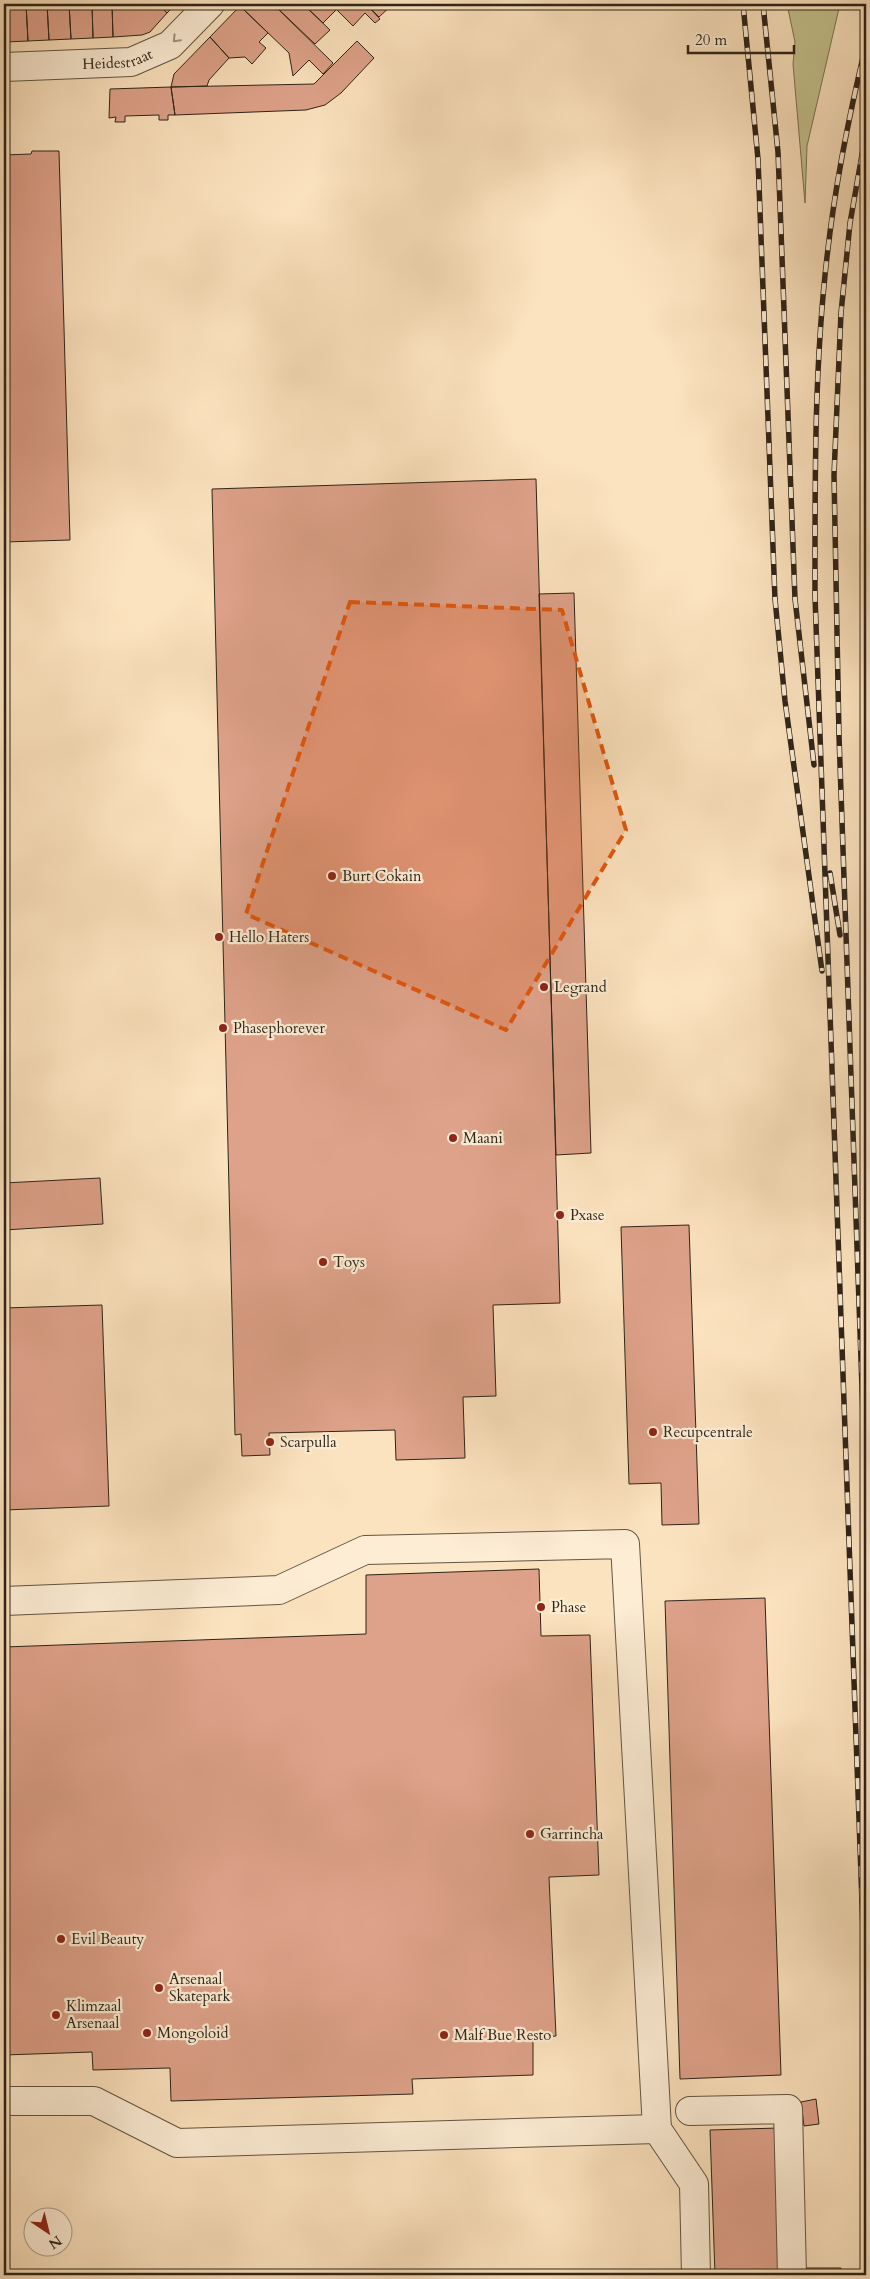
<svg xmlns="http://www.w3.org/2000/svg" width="870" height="2279" viewBox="0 0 870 2279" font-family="Cardo,serif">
	<rect width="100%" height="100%" fill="#fce3bf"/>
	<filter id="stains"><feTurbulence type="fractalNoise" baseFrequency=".004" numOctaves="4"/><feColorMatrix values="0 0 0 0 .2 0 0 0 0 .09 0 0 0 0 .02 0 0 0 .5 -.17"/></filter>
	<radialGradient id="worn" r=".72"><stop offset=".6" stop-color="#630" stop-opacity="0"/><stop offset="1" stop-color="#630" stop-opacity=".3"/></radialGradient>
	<path fill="#c4c28e" stroke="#797354" d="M787,4H840L807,146L805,203L793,64L795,42Z"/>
	<path fill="#dea28a" stroke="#2e2419" d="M4,4H26L28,41L5,42Z
		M26,4H47L49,40L28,41Z
		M47,4H69L71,39L49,40Z
		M69,4H92L93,38L71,39Z
		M92,4H112L113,37L93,38Z
		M112,4H158L167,13L150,32L142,35L113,37Z
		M158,4H176L167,13Z
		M242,4H273L333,63L323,74L309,60L293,76L289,53L240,6Z
		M273,4H303L330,30L315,44Z
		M303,4H331L337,9L323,23Z
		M331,4H366L380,19L375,23L365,13L353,26Z
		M370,4H393L379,17L368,6Z
		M240,6L268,33L259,42L266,48L252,64L245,57L229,58L210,37Z
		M210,37L229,58L209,80L207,86L171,87L174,74Z
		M357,41L374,58L341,93L325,105L306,110L175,115L171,87L314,84Z
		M171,87L175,115H168V120H159V115L125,116V122H115L116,117L109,118L110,89Z
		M32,151H59L70,540L4,542V155L31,154Z
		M536,479L560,1303L493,1305L496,1396L463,1397L465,1458L396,1460L395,1430L269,1433L270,1455L242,1456L241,1434L235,1435L212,489Z
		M574,593L591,1153L556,1155L539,594Z
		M100,1178L103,1224L4,1230V1183Z
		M689,1225L699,1524L662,1525L661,1483L629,1484L621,1227Z
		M102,1305L109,1506L4,1510V1308Z
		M539,1569L541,1636L590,1635L599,1875L549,1877L556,2036L533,2038V2075L412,2079L413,2094L171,2101L170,2068L93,2070L92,2052L4,2055V1647L366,1634V1575Z
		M765,1598L781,2075L680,2079L665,1601Z
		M816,2099L819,2124L804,2126L801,2102Z
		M778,2128L783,2275H715L710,2130Z
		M800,2268H841V2275H801Z"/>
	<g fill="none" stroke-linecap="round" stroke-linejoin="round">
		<g stroke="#625442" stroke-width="30">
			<g id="minor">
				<path id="s1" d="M4,67L131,62L170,45L210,4"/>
				<path d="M4,1601L279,1590L365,1550L625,1544L657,2129L694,2184L696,2275"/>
				<path d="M4,2101H94L177,2143L657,2129"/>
				<path d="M690,2111L788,2109L792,2275"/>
			</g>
		</g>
		<use href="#minor" stroke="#fdedd5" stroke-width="28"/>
		<g stroke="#2e2419" stroke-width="5.5">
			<path id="rail" d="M743,4L758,159L775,599L785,701L822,971
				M763,4L778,152L795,599L814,765
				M866,45C849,115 835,185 827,257C814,369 815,483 815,596L866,2014
				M866,132L850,223L841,313L834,475L839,736L866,1501
				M830,873L840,935"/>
		</g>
		<use href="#rail" stroke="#fdedd5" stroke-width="4" stroke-dasharray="11" stroke-linecap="butt"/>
	</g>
	<defs><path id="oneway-chevron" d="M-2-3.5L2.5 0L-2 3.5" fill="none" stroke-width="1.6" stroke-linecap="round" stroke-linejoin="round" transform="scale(1.25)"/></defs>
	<use stroke="#a09380" href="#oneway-chevron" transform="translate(176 39) rotate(134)"/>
	<path fill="#df560d" fill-opacity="0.2" stroke="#df560d" stroke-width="4" stroke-dasharray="10 6" stroke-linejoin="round" d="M350,602L562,610L626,830L506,1030L246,914Z"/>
	<g fill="#8f2418" stroke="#fdedd5" stroke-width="2">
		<circle cx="332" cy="876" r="5"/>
		<circle cx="219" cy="937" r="5"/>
		<circle cx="544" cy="987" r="5"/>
		<circle cx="223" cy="1028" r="5"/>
		<circle cx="453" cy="1138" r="5"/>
		<circle cx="560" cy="1215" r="5"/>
		<circle cx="323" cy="1262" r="5"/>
		<circle cx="653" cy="1432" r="5"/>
		<circle cx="270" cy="1442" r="5"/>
		<circle cx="541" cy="1607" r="5"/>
		<circle cx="530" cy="1834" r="5"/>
		<circle cx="61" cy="1939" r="5"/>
		<circle cx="159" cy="1988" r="5"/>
		<circle cx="56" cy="2015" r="5"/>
		<circle cx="147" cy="2033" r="5"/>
		<circle cx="444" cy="2035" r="5"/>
	</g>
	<g text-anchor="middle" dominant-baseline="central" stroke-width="4.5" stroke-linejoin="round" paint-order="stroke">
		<g font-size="15" fill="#2e2419" stroke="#fdedd5">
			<text stroke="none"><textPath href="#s1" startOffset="114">Heidestraat</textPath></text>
		</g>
		<g font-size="15" fill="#2e2419" stroke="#fdedd5" text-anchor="start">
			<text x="342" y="876">Burt Cokain</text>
			<text x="229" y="937">Hello Haters</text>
			<text x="554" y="987">Legrand</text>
			<text x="233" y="1028">Phasephorever</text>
			<text x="463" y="1138">Maani</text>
			<text x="570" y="1215">Pxase</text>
			<text x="333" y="1262">Toys</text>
			<text x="663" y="1432">Recupcentrale</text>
			<text x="280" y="1442">Scarpulla</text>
			<text x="551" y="1607">Phase</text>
			<text x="540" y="1834">Garrincha</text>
			<text x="71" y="1939">Evil Beauty</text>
			<text x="169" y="1979">Arsenaal<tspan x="169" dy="17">Skatepark</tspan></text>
			<text x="66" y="2006">Klimzaal<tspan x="66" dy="17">Arsenaal</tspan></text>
			<text x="157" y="2033">Mongoloid</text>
			<text x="454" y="2035">Malf Bue Resto</text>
		</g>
	</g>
	<rect width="870" height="2279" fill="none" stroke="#fce3bf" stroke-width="20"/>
	<rect x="5" y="5" width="860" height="2269" fill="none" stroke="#2e2419" stroke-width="2.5"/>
	<rect x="10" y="10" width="850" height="2259" fill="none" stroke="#2e2419"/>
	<g transform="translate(48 2232) rotate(145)"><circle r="24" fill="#fdedd5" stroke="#aa9d8a"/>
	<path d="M0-4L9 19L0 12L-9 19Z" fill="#8f2418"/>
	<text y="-8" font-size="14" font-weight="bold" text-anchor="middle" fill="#2e2419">N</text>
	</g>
	<path d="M688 45v8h106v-8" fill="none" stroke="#2e2419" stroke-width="2.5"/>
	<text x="695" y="45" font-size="15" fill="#2e2419" stroke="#fdedd5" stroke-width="4" paint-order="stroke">20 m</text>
	<rect width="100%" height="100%" filter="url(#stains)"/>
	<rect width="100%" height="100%" fill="url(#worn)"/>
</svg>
